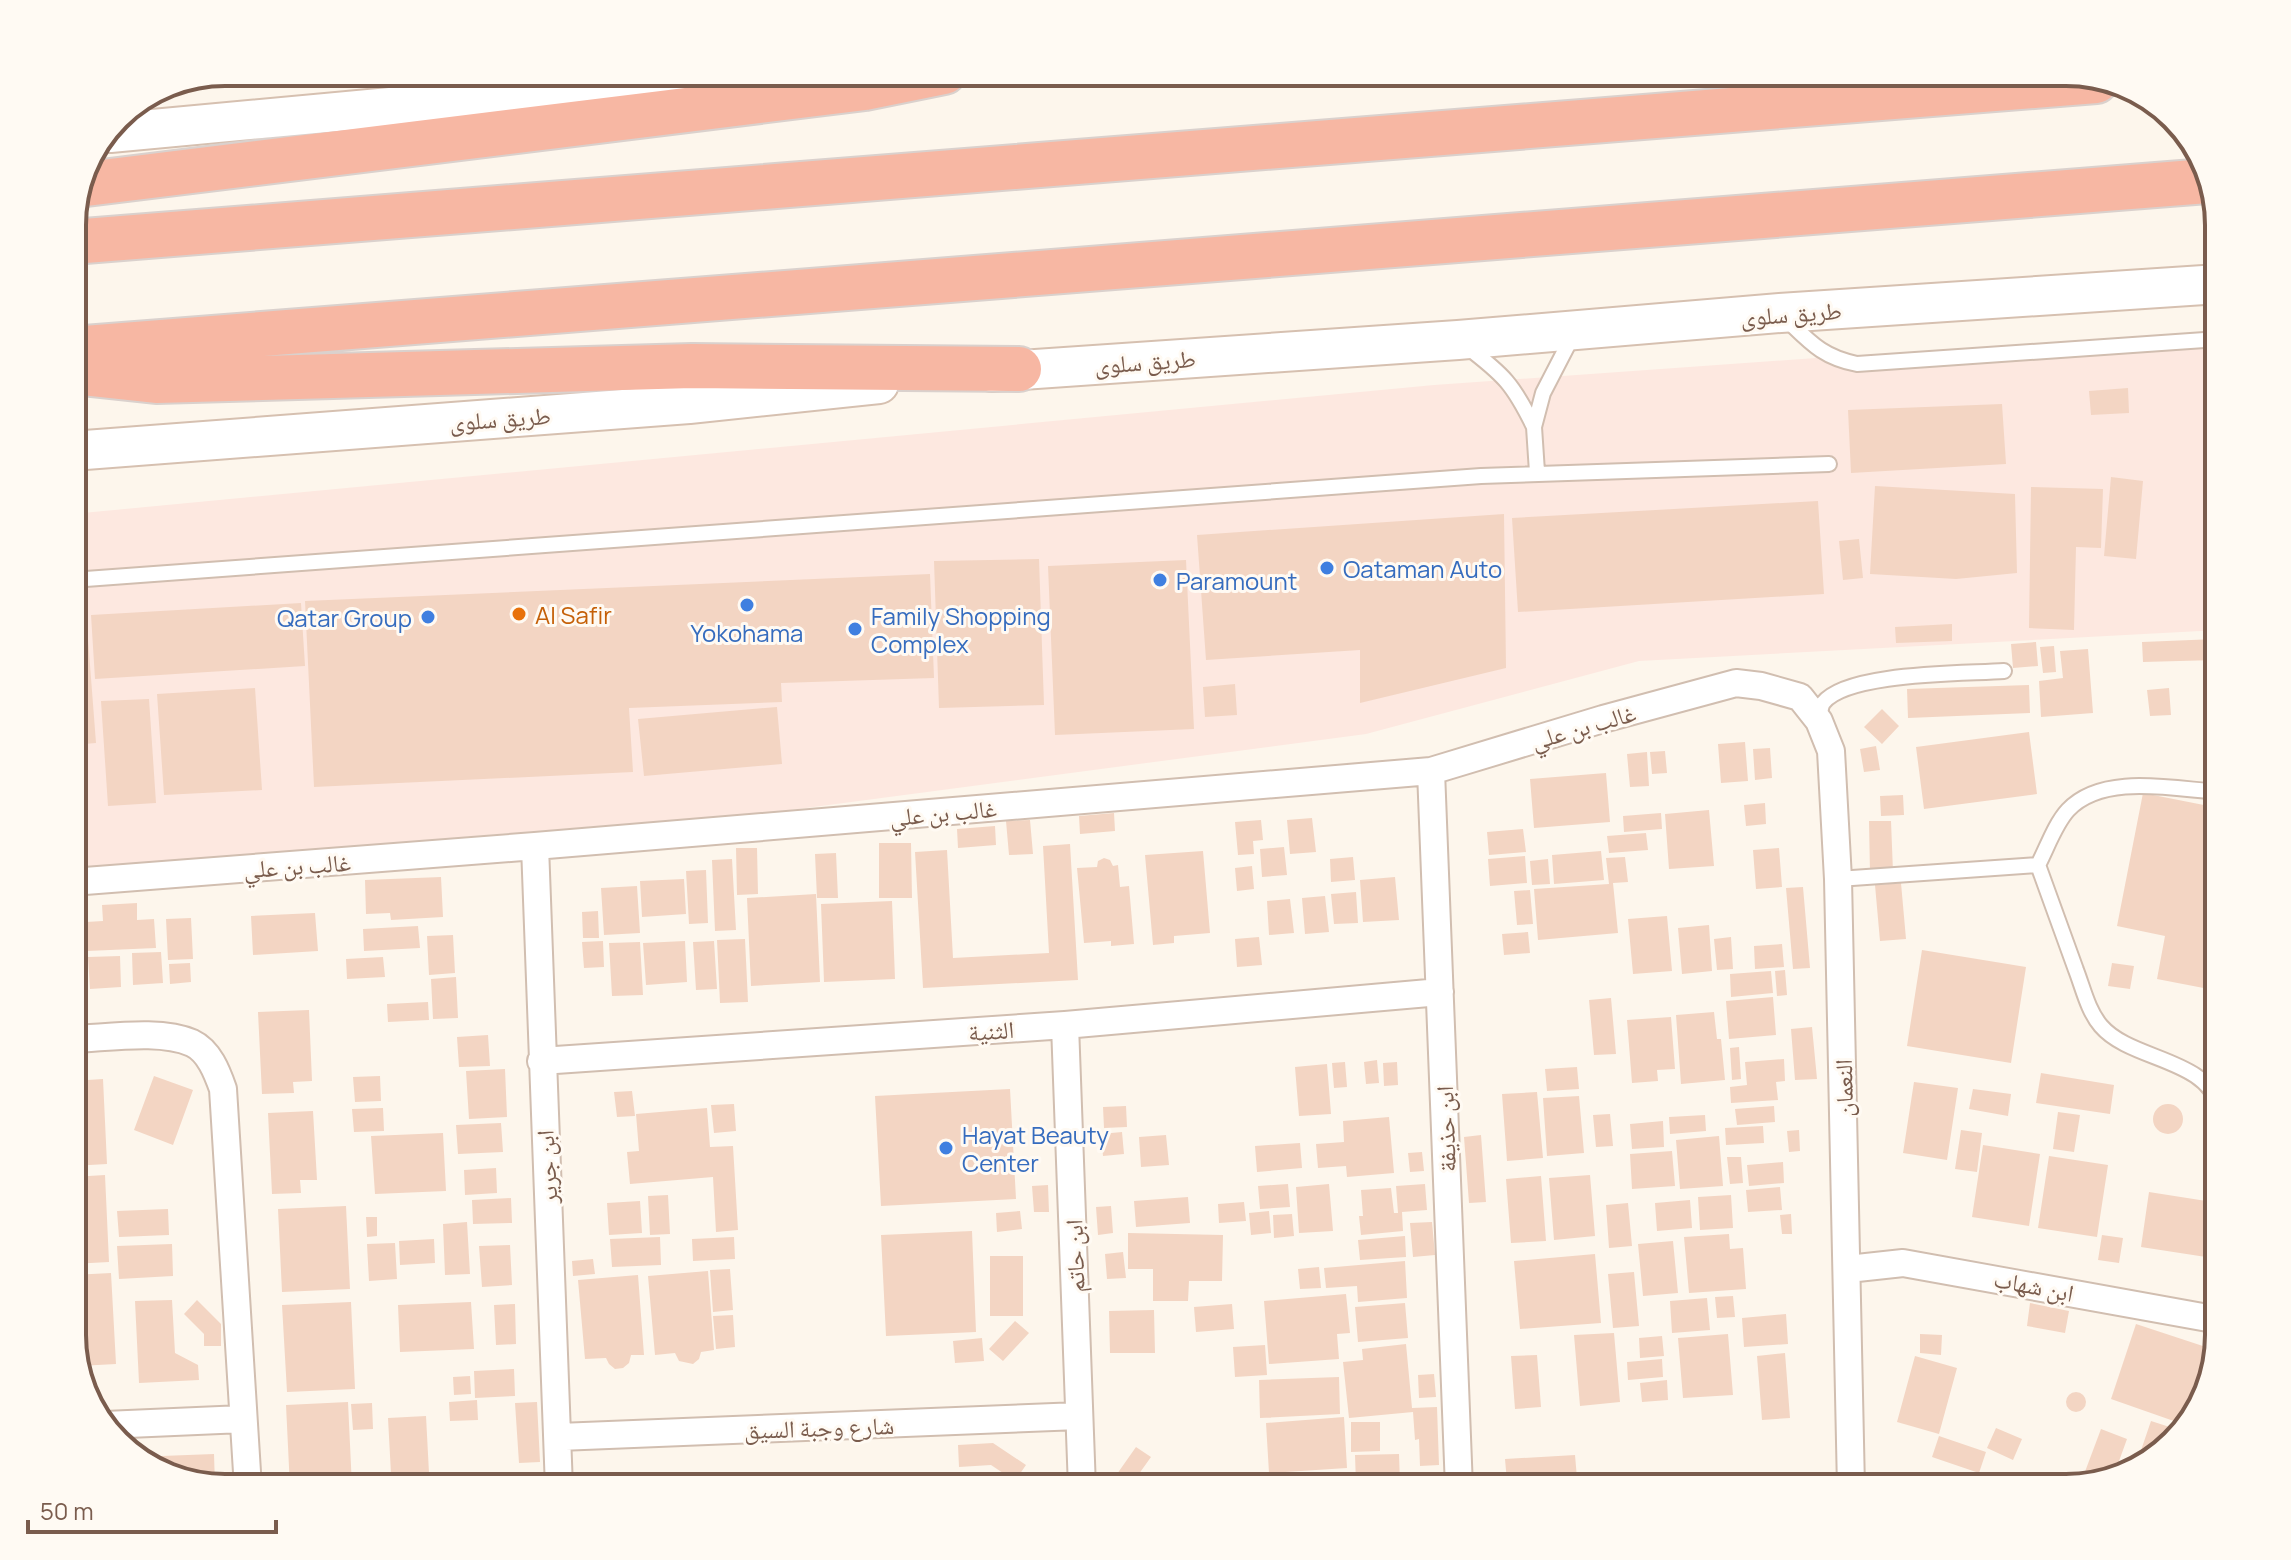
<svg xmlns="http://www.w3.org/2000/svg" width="2291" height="1560" viewBox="0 0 2291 1560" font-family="Manrope,'Noto Naskh Arabic',sans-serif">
	<rect width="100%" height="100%" fill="#fdf6ec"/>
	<path fill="#fde8e0" d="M2219,344V630L1639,661L1366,734L783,811L72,869V514L1434,385L1816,358Z"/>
	<path fill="#f3d5c3" d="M2128,388L2129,413L2091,415L2089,391Z
		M2002,404L2006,464L1851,473L1848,410Z
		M2219,457V558H2210L2203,458Z
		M2111,477L2143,481L2136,559L2104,556Z
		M1875,486L2015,494L2017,573L1956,579L1870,574Z
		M2031,487L2103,489L2101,548L2076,547L2074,630L2029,628Z
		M1818,501L1824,594L1518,612L1512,518Z
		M1504,514L1506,668L1360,703V650L1206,660L1197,535Z
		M1859,539L1863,578L1843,580L1839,541Z
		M1039,559L1044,705L939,708L934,561Z
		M1186,560L1194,729L1055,735L1048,566Z
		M930,574L934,678L781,683L782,702L629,708L633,772L314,787L305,601Z
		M301,603L305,666L95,679L91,615Z
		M86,613L96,743L72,745V614Z
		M1952,624V641L1896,643L1895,627Z
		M2216,639V660L2143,662L2142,642Z
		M2036,642L2038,666L2013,668L2011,644Z
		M2054,646L2056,672L2043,673L2040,647Z
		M2088,649L2093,713L2041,717L2039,681L2063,678L2060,651Z
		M1235,684L1237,715L1205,717L1203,687Z
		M2029,685L2030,713L1908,718L1907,689Z
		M255,688L262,790L164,795L157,694Z
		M2169,688L2171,715L2150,716L2147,690Z
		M149,699L156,803L108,806L101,701Z
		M777,707L782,764L644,776L638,719Z
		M1882,709L1899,726L1882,744L1864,727Z
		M2211,715L2219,716V744L2210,743Z
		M2029,732L2037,794L1924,809L1916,747Z
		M1745,742L1748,781L1721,783L1718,744Z
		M1876,746L1880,770L1864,772L1860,749Z
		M1770,748L1772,778L1755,780L1753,749Z
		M1665,751L1667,773L1652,774L1650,752Z
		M1647,752L1649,786L1630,787L1627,754Z
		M1606,773L1610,822L1534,828L1530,779Z
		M2143,793L2219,808V991L2157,979L2165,936L2117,926Z
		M1903,795L1904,815L1881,816L1880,796Z
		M1765,803L1766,824L1746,826L1744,805Z
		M1709,810L1714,866L1669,869L1665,814Z
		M1114,813L1115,831L1080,834L1079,816Z
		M1661,813L1662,829L1624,832L1623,816Z
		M1312,818L1316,852L1290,854L1287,820Z
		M1030,820L1033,854L1009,855L1006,821Z
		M1261,820L1263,840L1253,841L1254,854L1238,855L1235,822Z
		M1869,821H1891L1893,872L1870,873Z
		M995,826L996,845L958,848L957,829Z
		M1523,829L1526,852L1489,855L1487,832Z
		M1646,833L1648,850L1609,853L1607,836Z
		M879,843H911L912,898H879Z
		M1070,844L1078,980L923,988L915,852L947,850L953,958L1049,953L1043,846Z
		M1284,847L1287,875L1262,877L1260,849Z
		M736,848H757L758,894L737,895Z
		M1779,848L1782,887L1756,889L1753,850Z
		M1203,851L1210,933L1174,936V943L1153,945L1145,855Z
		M1601,851L1604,880L1554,884L1552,855Z
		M836,853L838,898H817L815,854Z
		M1525,856L1527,883L1490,886L1488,859Z
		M1353,857L1355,880L1331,882L1330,859Z
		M1625,857L1628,882L1613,883L1618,933L1538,940L1534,889L1609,884L1606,858Z
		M1104,858L1110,860L1113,866L1118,865L1120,887L1129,886L1134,944L1111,946V941L1084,943L1077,868L1097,867L1098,861Z
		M732,859L736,930L715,931L712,860Z
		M1548,859L1550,884L1532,885L1530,861Z
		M1252,866L1254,889L1237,891L1235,868Z
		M706,870L708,923L689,924L686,871Z
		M441,877L443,917L391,920L390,913L366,914L365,880Z
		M1395,877L1399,920L1363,922L1360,880Z
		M684,879L686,914L642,917L640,881Z
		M1901,883L1906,939L1880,941L1875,885Z
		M637,886L640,933L604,935L601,888Z
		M1803,887L1810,968L1793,969L1786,888Z
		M1530,890L1533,924L1517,925L1514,891Z
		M1356,892L1358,923L1334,924L1331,894Z
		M816,894L820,982L751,986L747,898Z
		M1325,896L1329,932L1305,934L1302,898Z
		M1290,899L1294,933L1269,935L1267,901Z
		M892,901L895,979L824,982L821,904Z
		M137,903V920L154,919L156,948L87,951L86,922L103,921L102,905Z
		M598,911L599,938H583L582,912Z
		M315,913L318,951L253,955L251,916Z
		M1667,916L1672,971L1633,974L1628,919Z
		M191,918L193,959L168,960L166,919Z
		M72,921H81L83,962L72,963Z
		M1709,925L1712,971L1682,974L1678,928Z
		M418,926L420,948L364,951L363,929Z
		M1528,932L1530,953L1504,955L1502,934Z
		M453,935L455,973L429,975L427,936Z
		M1259,937L1262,965L1237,967L1235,939Z
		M1731,937L1733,969L1717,970L1714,939Z
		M745,939L748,1002L720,1003L717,940Z
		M603,941L604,967L584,968L582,942Z
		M685,941L687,982L646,985L643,943Z
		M714,941L717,989L696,990L693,942Z
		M640,942L643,995L612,996L609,943Z
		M1782,944L1784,967L1755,969L1754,946Z
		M1922,950L2026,967L2011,1063L1907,1046Z
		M161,952L163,983L133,985L132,953Z
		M120,956L121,987L90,989L88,957Z
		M383,957L385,977L347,979L346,959Z
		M190,963L191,982L170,984L169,964Z
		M2112,963L2134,966L2130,989L2108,986Z
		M1785,970L1787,995L1777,996L1775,971Z
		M1771,971L1773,993L1731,997L1730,974Z
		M456,977L458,1018L433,1019L431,979Z
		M1773,997L1776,1035L1729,1039L1726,1001Z
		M1611,998L1616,1054L1594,1055L1589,1000Z
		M428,1002L429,1020L388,1022L387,1004Z
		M309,1010L312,1081L293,1082L294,1093L262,1094L258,1012Z
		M1714,1012L1717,1039H1721L1725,1080L1681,1084L1676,1015Z
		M1671,1017L1675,1069L1657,1070L1658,1081L1632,1083L1627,1020Z
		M1812,1027L1817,1079L1795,1080L1791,1029Z
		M488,1035L490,1066L459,1067L457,1037Z
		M1739,1047L1741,1079L1732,1080L1730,1048Z
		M1784,1059L1785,1081L1776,1082L1778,1100L1731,1103L1730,1087L1747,1085L1745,1062Z
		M1377,1060L1379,1083L1366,1084L1364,1062Z
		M1345,1062L1347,1087L1334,1088L1332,1063Z
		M1397,1062L1398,1085L1384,1086L1383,1063Z
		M1327,1064L1331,1114L1299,1116L1295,1067Z
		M1577,1067L1579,1089L1547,1091L1545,1069Z
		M505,1069L507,1117L469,1119L466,1071Z
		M2041,1073L2114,1085L2110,1114L2036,1103Z
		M154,1076L193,1090L173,1145L134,1130Z
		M380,1076L381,1101L355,1102L353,1077Z
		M103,1079L107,1164L72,1166V1081Z
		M1914,1082L1958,1088L1947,1160L1903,1153Z
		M1010,1089L1016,1199L881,1206L875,1096Z
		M1973,1089L2011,1094L2008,1116L1969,1109Z
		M632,1091L635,1116L617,1117L614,1092Z
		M1537,1092L1543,1158L1507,1161L1502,1094Z
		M1579,1096L1584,1153L1547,1156L1543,1098Z
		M2153 1119a15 15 0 1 1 30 0a15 15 0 1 1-30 0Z
		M734,1104L736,1131L714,1133L711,1105Z
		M1126,1106L1127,1127L1104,1128L1103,1107Z
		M1774,1106L1775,1122L1737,1125L1735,1109Z
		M383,1108L384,1131L354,1132L352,1109Z
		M707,1108L710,1147L733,1146L738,1230L716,1232L713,1177L630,1184L627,1152L639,1151L636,1114Z
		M313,1111L317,1180H300L301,1193L272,1194L268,1113Z
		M2058,1112L2080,1115L2074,1152L2053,1149Z
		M1610,1114L1613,1146L1596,1147L1593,1115Z
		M1705,1115L1706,1131L1670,1134L1669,1117Z
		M1389,1117L1394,1173L1347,1177L1346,1166L1318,1168L1316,1144L1344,1142L1343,1121Z
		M1663,1121L1664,1147L1632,1149L1630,1124Z
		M501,1123L503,1152L458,1154L456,1125Z
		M1763,1126L1764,1143L1726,1145L1725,1128Z
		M1799,1130L1800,1151L1789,1152L1787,1131Z
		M1961,1130L1982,1133L1977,1172L1955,1169Z
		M1122,1132L1124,1154L1103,1156L1101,1134Z
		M443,1133L446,1191L375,1194L371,1136Z
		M1166,1135L1169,1165L1141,1167L1139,1137Z
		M1481,1135L1486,1202L1469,1203L1464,1137Z
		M1719,1136L1723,1186L1680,1189L1676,1140Z
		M1300,1143L1302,1168L1257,1172L1255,1146Z
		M1983,1145L2040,1154L2029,1226L1972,1217Z
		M1672,1151L1675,1186L1632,1189L1630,1154Z
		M1422,1152L1424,1171L1410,1172L1408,1153Z
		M2049,1156L2108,1165L2097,1237L2038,1228Z
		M1727,1157H1741L1743,1183L1730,1184Z
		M1783,1162L1784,1183L1749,1186L1747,1165Z
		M496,1168L497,1193L465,1195L464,1170Z
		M105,1175L109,1262L72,1264V1177Z
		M1590,1175L1595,1236L1554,1240L1549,1178Z
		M1541,1176L1546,1241L1511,1243L1506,1179Z
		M1288,1184L1290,1207L1260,1209L1258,1186Z
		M1329,1184L1333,1231L1299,1233L1296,1187Z
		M1425,1184L1427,1210L1402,1212L1403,1231L1361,1235L1359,1216H1363L1361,1190L1391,1188L1394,1213H1398L1396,1186Z
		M1048,1185L1049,1212H1034L1032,1186Z
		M1780,1187L1782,1210L1748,1212L1746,1190Z
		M2149,1192L2219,1203V1259L2141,1247Z
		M668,1195L670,1234L650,1235L648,1196Z
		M1731,1195L1733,1228L1700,1230L1698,1197Z
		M1188,1197L1190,1223L1136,1227L1134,1201Z
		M511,1198L512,1223L473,1224L472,1200Z
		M1690,1200L1692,1228L1657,1231L1655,1203Z
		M640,1201L642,1233L609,1235L607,1203Z
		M1244,1202L1246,1221L1219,1223L1218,1204Z
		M1628,1203L1632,1246L1609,1248L1606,1205Z
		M346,1206L350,1289L282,1292L278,1209Z
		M1111,1206L1113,1233L1098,1235L1096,1207Z
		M168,1209L169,1235L119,1237L117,1211Z
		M1020,1211L1022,1229L997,1232L996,1213Z
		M1269,1211L1271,1233L1251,1235L1249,1213Z
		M1292,1214L1294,1236L1274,1238L1273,1215Z
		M1791,1214L1792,1234H1782L1780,1215Z
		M366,1217H377V1236L367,1237Z
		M467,1222L470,1274L445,1275L443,1224Z
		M1432,1222L1435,1255L1413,1257L1410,1223Z
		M972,1231L976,1332L886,1336L881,1235Z
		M1128,1233L1223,1235L1222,1281H1189L1188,1301H1153V1269H1128Z
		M1729,1234L1730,1249L1743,1248L1746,1289L1689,1293L1684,1237Z
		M2102,1235L2123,1238L2119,1263L2098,1260Z
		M1405,1236L1406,1257L1360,1260L1358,1240Z
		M660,1237L661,1265L612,1267L610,1239Z
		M734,1237L735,1259L693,1261L692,1239Z
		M434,1239L435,1263L400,1265L399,1241Z
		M1673,1241L1678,1293L1643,1296L1638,1244Z
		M395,1243L397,1279L369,1281L367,1244Z
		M172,1244L173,1276L119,1279L117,1246Z
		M510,1245L512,1285L482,1287L479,1246Z
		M1123,1252L1126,1278L1107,1279L1105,1254Z
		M1595,1254L1601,1323L1520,1329L1514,1261Z
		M990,1256H1023V1316H990Z
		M593,1259L595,1274L573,1276L572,1261Z
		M1405,1261L1407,1298L1358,1302L1357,1286L1326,1288L1324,1268Z
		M1319,1267L1321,1288L1300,1289L1298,1269Z
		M730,1269L733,1310L713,1312L710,1270Z
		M708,1271L714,1350L701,1352L699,1359L693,1364L679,1361L675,1353L655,1355L648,1276Z
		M1634,1272L1639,1326L1613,1328L1608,1274Z
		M111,1273L116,1364L79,1366L72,1345V1275Z
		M638,1275L644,1355H631L629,1363L623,1368L615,1369L609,1364L606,1358L585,1359L578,1280Z
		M1346,1294L1350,1333L1337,1334L1339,1359L1269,1364L1264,1301Z
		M1733,1296L1735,1317L1717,1318L1715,1297Z
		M1707,1298L1710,1330L1672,1333L1670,1301Z
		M172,1300L175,1353L198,1365L199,1380L139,1383L135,1301Z
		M197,1300L221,1324V1346H204V1334L184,1314Z
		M351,1302L355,1389L287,1392L282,1305Z
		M471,1302L474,1349L400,1352L398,1305Z
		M1405,1303L1408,1338L1358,1342L1355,1307Z
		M2030,1303L2069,1311L2065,1333L2027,1326Z
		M515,1304L516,1344L496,1345L494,1305Z
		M1232,1304L1234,1329L1196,1332L1194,1307Z
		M1154,1310L1155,1353H1110L1109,1311Z
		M1786,1314L1788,1344L1744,1347L1742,1318Z
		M733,1315L735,1347L716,1349L713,1316Z
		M1015,1321L1029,1333L1003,1361L989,1349Z
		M2136,1324L2215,1350L2193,1420L2188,1426L2111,1399Z
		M1614,1333L1620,1402L1580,1406L1574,1335Z
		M1728,1334L1733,1395L1683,1398L1678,1338Z
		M1920,1334L1942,1335L1941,1355L1920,1353Z
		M1662,1336L1664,1356L1640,1358L1639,1338Z
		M982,1338L984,1361L955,1363L953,1341Z
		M1406,1344L1412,1408L1437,1407L1439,1465L1420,1466L1419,1439L1415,1440L1413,1412L1349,1418L1343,1362L1363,1360L1362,1349Z
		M1265,1345L1267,1375L1235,1377L1233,1347Z
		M1785,1353L1790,1418L1762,1420L1757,1356Z
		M1537,1355L1541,1407L1515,1409L1511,1356Z
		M1915,1356L1957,1368L1939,1434L1897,1422Z
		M1662,1359L1663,1377L1628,1380L1627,1362Z
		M514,1369L515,1396L475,1398L474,1371Z
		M1434,1374L1436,1397L1419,1398L1418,1375Z
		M470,1376L471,1394L454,1395L453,1377Z
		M1339,1377L1340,1414L1260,1418L1259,1380Z
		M1667,1380L1668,1400L1642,1402L1640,1383Z
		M2066 1402a10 10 0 1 1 20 0a10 10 0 1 1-20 0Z
		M477,1400L478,1420L450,1421L449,1402Z
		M348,1402L352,1487L290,1488L286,1405Z
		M537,1402L540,1462L519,1463L515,1403Z
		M372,1403L373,1429L353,1430L351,1404Z
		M426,1416L429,1473L391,1474L388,1418Z
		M1344,1417L1347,1468L1269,1473L1266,1423Z
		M2151,1421L2182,1431L2146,1464L2137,1462Z
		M1351,1422H1380V1451L1351,1452Z
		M1996,1428L2022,1439L2013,1460L1987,1448Z
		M2101,1429L2127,1439L2114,1475L2080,1485Z
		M1939,1436L1986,1452L1979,1473L1932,1457Z
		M993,1443L1026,1465L1015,1481L991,1465L959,1467L958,1445Z
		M1136,1447L1151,1457L1131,1485L1117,1474Z
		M214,1454L215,1485L140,1462L135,1457Z
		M1399,1454L1400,1483L1356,1484L1355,1455Z
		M1575,1455L1577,1478L1507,1482L1505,1459Z
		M1715,1475L1716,1488H1692V1477Z
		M1822,1476L1823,1488H1804L1803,1477Z
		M1292,1478L1293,1488H1272L1271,1480Z
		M1937,1478L1966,1487V1488H1934Z
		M431,1480L432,1488H382L381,1483Z"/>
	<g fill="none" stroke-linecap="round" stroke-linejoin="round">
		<g stroke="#d1beb0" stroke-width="18">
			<path id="lane" d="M1786,319C1810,342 1822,357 1857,364L2219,339
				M1466,346C1504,375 1513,384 1534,427
				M1537,472L1534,427L1543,393L1574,333
				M72,580L1481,476L1829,464
				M1819,721C1820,716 1820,708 1823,703C1847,672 1964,674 2004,671
				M2038,865C2047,848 2055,824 2068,810C2103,773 2173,789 2219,792
				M1838,879L2038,865C2051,900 2063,935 2076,970C2083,988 2088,1011 2101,1026C2131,1061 2208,1058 2219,1108"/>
		</g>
		<g stroke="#d1beb0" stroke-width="30">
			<path id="street" d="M1431,771L1459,1488
				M535,846L559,1488
				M72,882L535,846L1431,771L1603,719L1736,683L1761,686L1800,697L1819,721L1831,751L1838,879L1851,1488
				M1065,1025L1082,1488
				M72,1039C107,1038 160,1029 192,1043C209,1051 217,1072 223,1089L248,1488
				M541,1061L1065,1025L1440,992
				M1848,1269L1903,1263L2219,1320
				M105,1425L243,1419
				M559,1437L1079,1416"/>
		</g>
		<g stroke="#d6c0b0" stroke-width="42">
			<path id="secondary" d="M110,133L767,72
				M992,372L1458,340L1780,313L2219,284
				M72,451L689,404L879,384"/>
		</g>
		<g stroke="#dad1cd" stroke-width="48">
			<path id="highway" d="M86,184L865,88L944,72
				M72,242L2096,81
				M72,349L2207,181
				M72,372L156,381L692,366L1019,369"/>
		</g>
		<use href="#lane" stroke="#fff" stroke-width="14"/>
		<use href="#street" stroke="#fff" stroke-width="26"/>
		<use href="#secondary" stroke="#fff" stroke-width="38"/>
		<use href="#highway" stroke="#f7b7a3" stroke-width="44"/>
	</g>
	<g fill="#3f7fe0" stroke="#fffaf3" stroke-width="3">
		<circle cx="1327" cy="568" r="8"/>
		<circle cx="1160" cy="580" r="8"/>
		<circle cx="747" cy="605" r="8"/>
		<circle cx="428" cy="617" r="8"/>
		<circle cx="855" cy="629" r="8"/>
		<circle cx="946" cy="1148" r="8"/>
	</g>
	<circle fill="#e8710a" stroke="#fffaf3" stroke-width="3" cx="519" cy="614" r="8"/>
	<g text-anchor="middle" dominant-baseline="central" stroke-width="6" stroke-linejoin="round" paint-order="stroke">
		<g font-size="24" fill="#7a5c4d" stroke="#fffaf3">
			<text transform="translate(1791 313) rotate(-4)">طريق سلوى</text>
			<text transform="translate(1145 361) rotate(-4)">طريق سلوى</text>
			<text transform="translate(500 418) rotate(-4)">طريق سلوى</text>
			<text transform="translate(1583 726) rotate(-16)">غالب بن علي</text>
			<text transform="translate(943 812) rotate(-5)">غالب بن علي</text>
			<text transform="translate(297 865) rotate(-4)">غالب بن علي</text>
			<text transform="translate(991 1030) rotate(-4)">الثنية</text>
			<text transform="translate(1843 1088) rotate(-91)">النعمان</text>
			<text transform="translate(1445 1129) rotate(-92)">ابن حذيفة</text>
			<text transform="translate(546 1167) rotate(-93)">ابن جرير</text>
			<text transform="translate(1074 1256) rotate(-92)">ابن حاتم</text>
			<text transform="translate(2034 1285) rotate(11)">ابن شهاب</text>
			<text transform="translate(819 1427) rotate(-2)">شارع وجبة السيق</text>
		</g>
		<g font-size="24" fill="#366cbe" stroke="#fffaf3" text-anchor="start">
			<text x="1343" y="568">Oataman Auto</text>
			<text x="1176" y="580">Paramount</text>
			<text x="871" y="615">Family Shopping<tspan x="871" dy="28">Complex</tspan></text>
			<text x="412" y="617" text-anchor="end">Qatar Group</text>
			<text x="747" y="632" text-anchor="middle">Yokohama</text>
			<text x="962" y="1134">Hayat Beauty<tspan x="962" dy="28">Center</tspan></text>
		</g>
		<g font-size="24" fill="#c56008" stroke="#fffaf3" text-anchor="start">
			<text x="535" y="614">Al Safir</text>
		</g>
	</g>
	<path d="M0 0H2291V1560H0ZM225 86H2066A139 139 0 0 1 2205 225V1335A139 139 0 0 1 2066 1474H225A139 139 0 0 1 86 1335V225A139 139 0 0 1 225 86Z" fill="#fffaf3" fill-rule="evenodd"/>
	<path fill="none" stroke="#7a5c4d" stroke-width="4" d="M225 86H2066A139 139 0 0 1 2205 225V1335A139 139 0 0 1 2066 1474H225A139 139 0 0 1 86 1335V225A139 139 0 0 1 225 86Z"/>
	<path d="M28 1520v12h248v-12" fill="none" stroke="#7a5c4d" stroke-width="4"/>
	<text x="40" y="1520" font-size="24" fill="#7a5c4d" stroke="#fffaf3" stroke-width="6" paint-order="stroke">50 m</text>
</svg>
